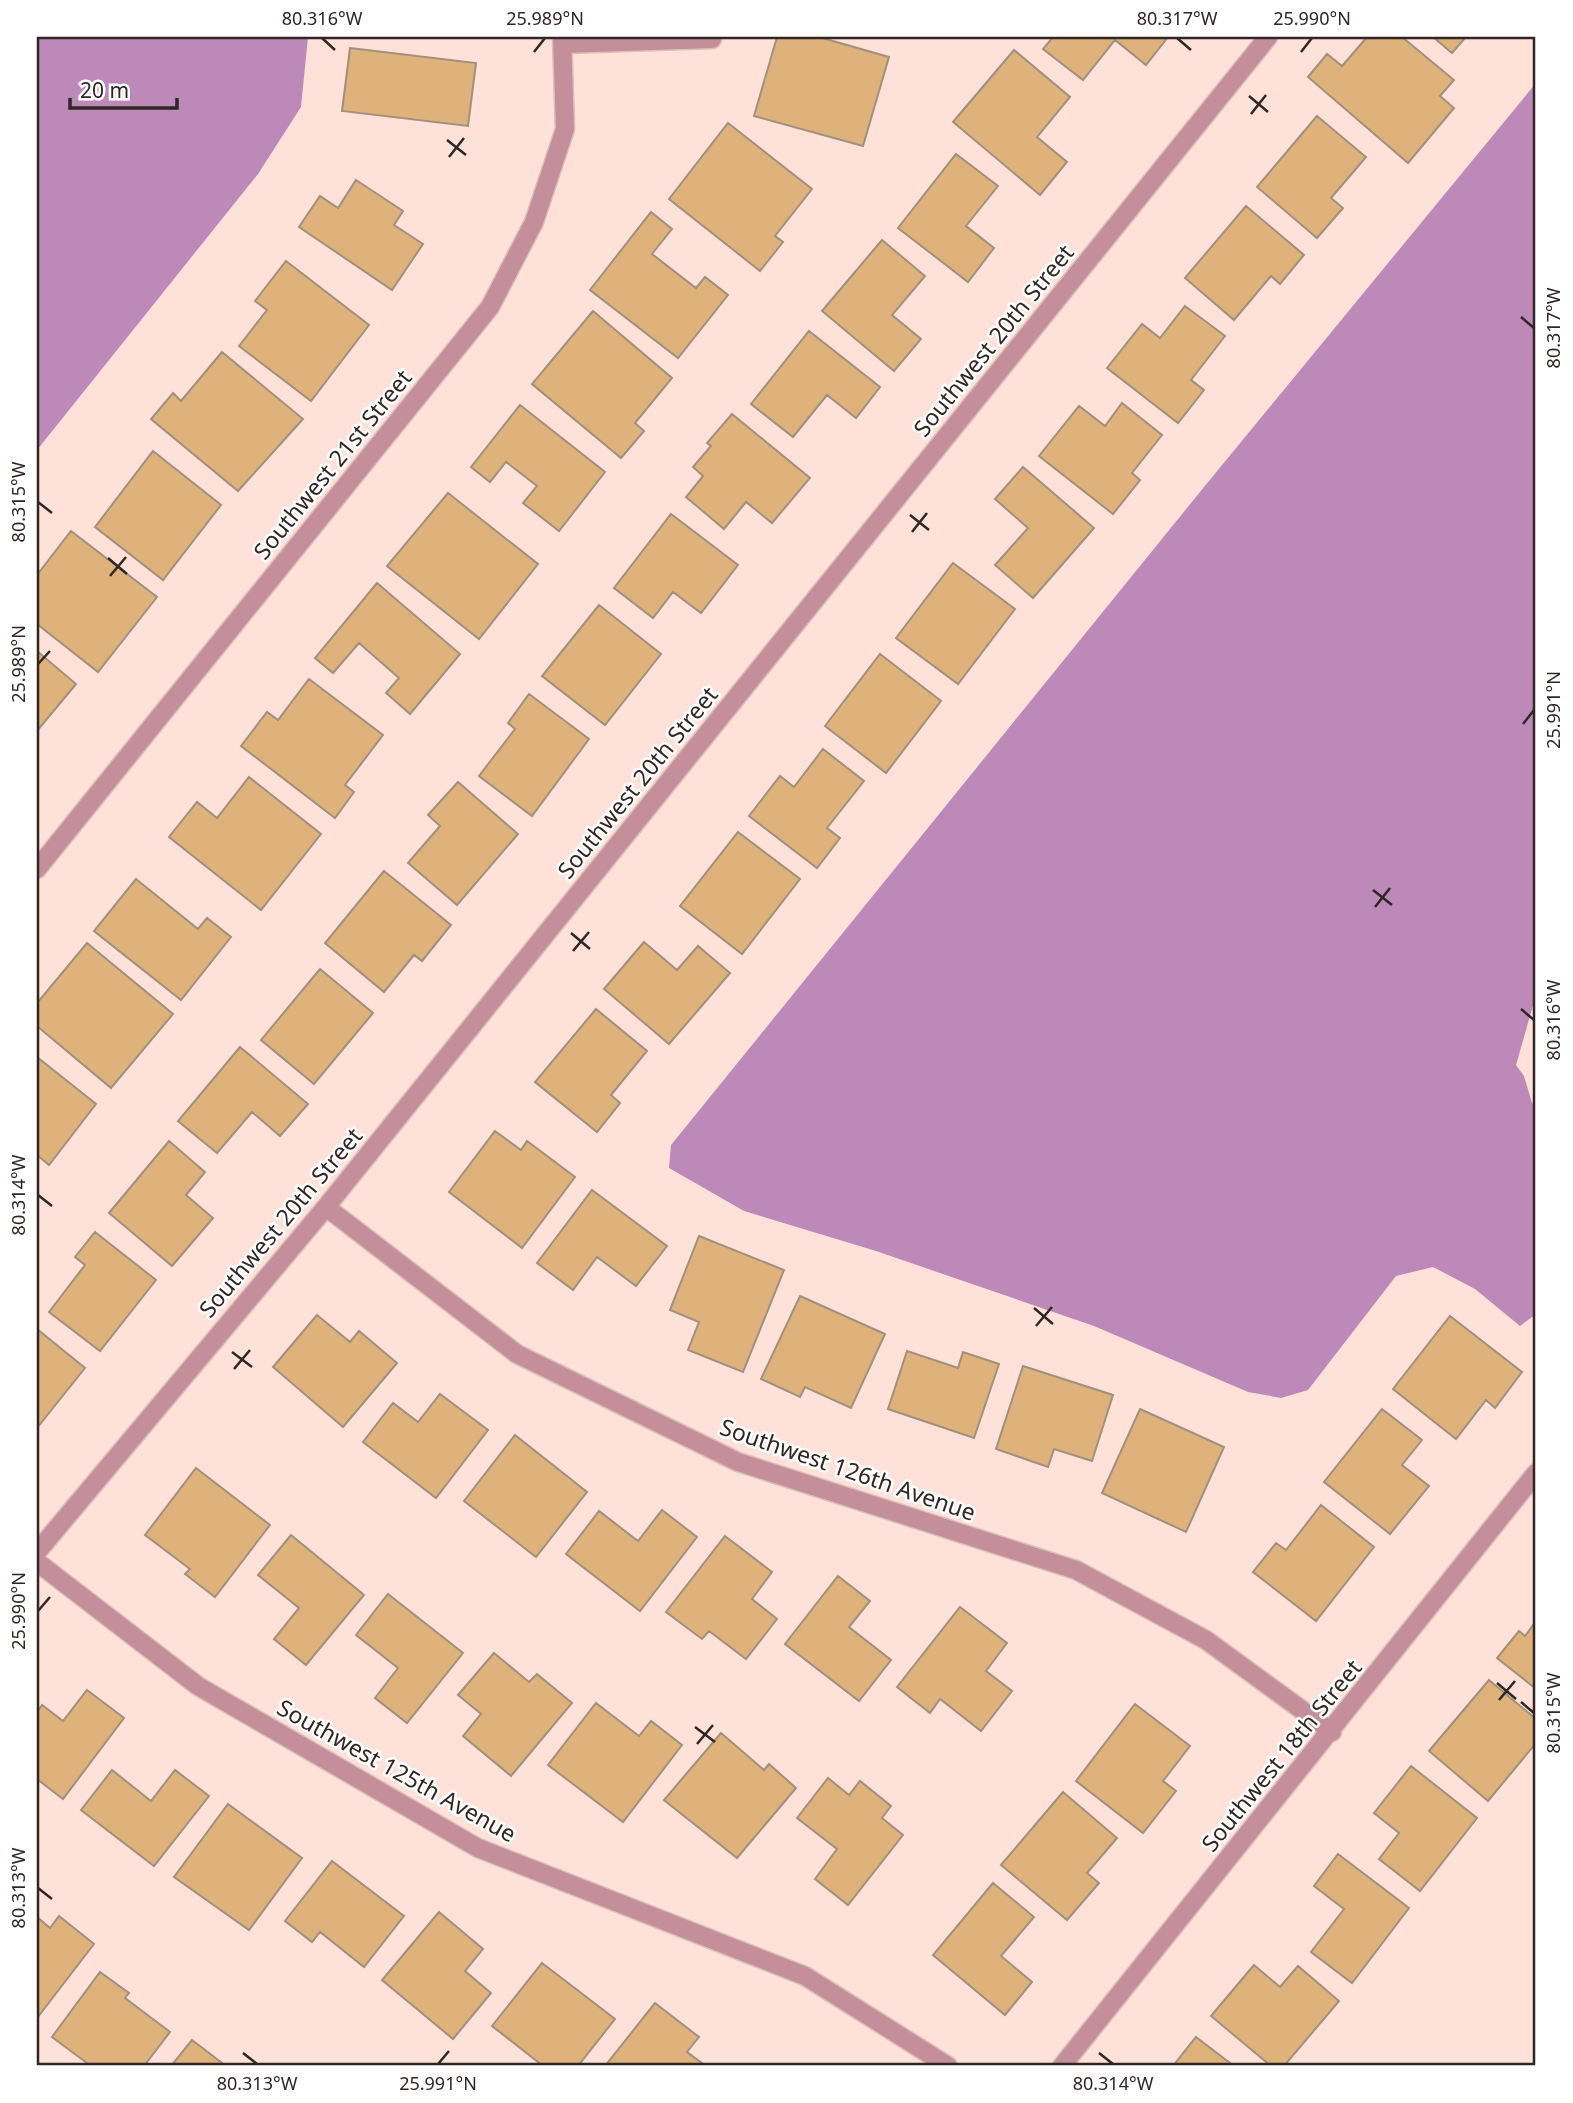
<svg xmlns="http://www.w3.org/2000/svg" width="1573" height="2103" viewBox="0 0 1573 2103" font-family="'Noto Sans',sans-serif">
	<rect width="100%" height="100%" fill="#fee2d9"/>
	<path fill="#bc89b9" d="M37,37H308L301,107L258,174L37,450Z
		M1536,83V995L1516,1065L1524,1076L1532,1103L1536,1106V1314L1520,1326L1475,1289L1433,1267L1396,1276L1308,1390L1281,1398L1248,1392L1094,1326L876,1251L744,1211L669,1168L671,1145L1204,487Z"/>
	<path fill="#deb27a" stroke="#a0907d" stroke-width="2" d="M777,37H819L889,57L863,146L754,116Z
		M1053,37H1168L1146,65L1115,40L1083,80L1043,49Z
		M1367,37H1402L1454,80L1440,96L1454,108L1408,163L1308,77L1327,54L1342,66Z
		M1433,37H1466L1452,53Z
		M350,48L476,63L468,126L342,111Z
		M1014,50L1070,97L1037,137L1067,162L1040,195L953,122Z
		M1317,116L1366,157L1331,198L1343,208L1317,238L1257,187Z
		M728,123L812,189L775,236L783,242L760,271L669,199Z
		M956,154L998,186L966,226L994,248L968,282L898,228Z
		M356,180L403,211L394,225L423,244L392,290L299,227L320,196L338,208Z
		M1246,206L1304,255L1280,284L1271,276L1234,320L1185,278Z
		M651,212L672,229L652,254L696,288L705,277L728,295L678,358L590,290Z
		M882,240L925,276L892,315L921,339L894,371L822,311Z
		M286,261L369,325L311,401L239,346L267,310L255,301Z
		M1185,306L1225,336L1191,380L1204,390L1178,423L1107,368L1142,324L1160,338Z
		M593,311L672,378L635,423L644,431L621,458L532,384Z
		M809,331L880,387L856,418L827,395L793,437L751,404Z
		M222,352L303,419L238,491L151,419L173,393L181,401Z
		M1122,403L1162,435L1132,473L1140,480L1113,514L1039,456L1079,406L1105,426Z
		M520,405L605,472L559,531L523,503L537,486L506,462L490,482L471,467Z
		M732,414L810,478L772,523L746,502L724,529L686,497L703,476L693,467L711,446L707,443Z
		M153,451L221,505L163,580L95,527Z
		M1023,467L1094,528L1033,598L995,565L1028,528L995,499Z
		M448,493L538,564L479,639L387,566Z
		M671,514L738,565L701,613L673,592L653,618L614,588Z
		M71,531L157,597L98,672L37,624V575Z
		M953,563L1015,609L958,684L896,638Z
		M377,583L460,654L410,714L386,693L399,678L359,643L333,673L315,658Z
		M599,605L661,654L605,725L542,676Z
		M37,651L76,684L37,731Z
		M880,654L941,701L886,773L825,726Z
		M309,679L383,735L345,785L354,792L335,818L241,746L267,712L278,720Z
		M529,694L589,739L532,816L479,776L515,729L508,723Z
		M823,749L864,781L827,828L840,838L817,868L749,816L780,776L794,787Z
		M249,777L321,834L261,910L169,837L197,802L217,818Z
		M458,782L518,834L457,905L408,863L440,826L428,815Z
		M738,832L800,879L742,954L680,906Z
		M384,871L451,925L422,961L414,955L384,992L325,943Z
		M136,879L198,929L207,918L231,937L181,1000L94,931Z
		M644,942L677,970L698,946L730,973L669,1044L604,989Z
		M87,943L173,1014L111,1088L37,1026V1003Z
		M320,969L373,1013L314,1084L261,1040Z
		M596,1009L647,1051L611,1095L620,1103L597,1132L535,1082Z
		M240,1047L308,1104L280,1136L252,1112L217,1153L178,1121Z
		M37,1057L96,1104L49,1165L37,1155Z
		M495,1131L521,1150L527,1141L575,1177L522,1248L449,1192Z
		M169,1141L205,1172L186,1195L213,1218L172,1266L109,1213Z
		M592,1190L667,1246L636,1286L597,1257L573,1290L537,1263Z
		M95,1232L156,1280L100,1351L49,1312L85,1265L75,1257Z
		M699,1236L784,1270L743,1372L688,1350L699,1322L670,1310Z
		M800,1296L885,1334L851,1408L805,1387L800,1397L761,1379Z
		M317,1315L350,1342L359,1331L397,1363L343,1427L273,1367Z
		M1450,1316L1522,1372L1495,1408L1486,1400L1456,1439L1393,1389Z
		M37,1329L85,1368L37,1428Z
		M907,1351L958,1368L963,1352L999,1364L974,1438L888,1409Z
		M1023,1366L1113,1395L1092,1461L1054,1449L1048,1467L996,1449Z
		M440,1394L488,1430L436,1498L363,1442L393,1403L418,1422Z
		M1140,1409L1224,1447L1186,1532L1102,1493Z
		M1382,1409L1422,1440L1402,1465L1429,1486L1390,1534L1324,1482Z
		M515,1435L587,1492L536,1557L464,1501Z
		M196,1468L270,1525L215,1597L185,1574L190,1569L145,1535Z
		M1321,1505L1374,1547L1316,1621L1253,1572L1276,1543L1286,1550Z
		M662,1510L697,1537L640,1611L566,1554L599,1511L638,1541Z
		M291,1535L364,1595L306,1665L274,1639L299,1608L258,1575Z
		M725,1536L772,1572L752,1599L777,1619L746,1659L709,1631L702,1639L666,1612Z
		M838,1576L870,1601L849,1627L891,1660L859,1701L785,1644Z
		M388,1594L463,1653L407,1723L375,1698L398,1668L356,1635Z
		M960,1607L1007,1643L986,1671L1012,1691L981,1731L940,1699L930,1713L897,1687Z
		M1536,1621V1689L1497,1658L1519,1631L1525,1636Z
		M494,1653L529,1682L537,1674L572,1703L511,1776L463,1736L481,1714L458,1695Z
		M1489,1680L1536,1719V1743L1488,1801L1429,1751Z
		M87,1690L124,1718L63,1799L37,1779V1712L42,1705L63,1721Z
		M596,1703L639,1736L651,1721L682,1745L623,1822L548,1765Z
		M1135,1704L1190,1746L1163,1781L1176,1791L1143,1833L1076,1781Z
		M721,1733L764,1770L769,1764L796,1788L737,1858L664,1800Z
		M1411,1766L1477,1818L1420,1891L1379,1859L1399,1833L1374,1813Z
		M112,1770L151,1801L175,1770L209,1796L154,1866L81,1810Z
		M828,1778L849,1795L860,1781L891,1806L882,1818L903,1835L848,1905L815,1879L837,1849L797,1818Z
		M1063,1792L1117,1838L1087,1873L1099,1883L1067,1920L1001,1865Z
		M228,1804L302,1858L249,1930L174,1877Z
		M1338,1854L1409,1908L1352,1983L1311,1952L1344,1909L1314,1886Z
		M332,1861L404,1916L364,1967L320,1932L312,1942L285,1921Z
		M993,1883L1034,1917L1001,1956L1032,1982L1005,2015L933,1955Z
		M439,1912L483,1949L465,1971L491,1993L453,2039L382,1980Z
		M59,1916L94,1944L37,2018V1917L50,1928Z
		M542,1963L615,2019L578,2066H543L492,2026Z
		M1254,1965L1280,1987L1298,1966L1339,2001L1284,2066H1271L1211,2016Z
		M100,1972L129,1993L125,1998L170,2032L144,2066H91L52,2037Z
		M655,2003L699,2037L687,2052L706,2066H605Z
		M1196,2037L1234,2066H1173Z
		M192,2040L226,2066H171Z"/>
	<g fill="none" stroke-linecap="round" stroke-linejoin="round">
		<g stroke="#d9c0b8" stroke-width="21">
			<path id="street" d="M563,44L712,39
				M37,869L490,307L534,222L565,129L562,37
				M326,1207L517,1354L738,1462L1076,1570L1206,1640L1332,1732
				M37,1552L326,1207L1268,37
				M37,1562L198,1686L478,1848L805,1976L948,2066
				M1062,2066L1536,1473"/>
		</g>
		<use href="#street" stroke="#c48e9b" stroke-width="18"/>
	</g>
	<path fill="none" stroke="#302623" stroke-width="2.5" d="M322,38L335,50M1177,38L1191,50M534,52L545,38M1301,52L1312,38M1249,96L1268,112M1251,114L1266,95M447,140L466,155M449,157L464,138M1521,317L1534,328M38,502L52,513M910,515L929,530M912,532L927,513M108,558L127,574M110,576L126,557M38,664L50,651M1523,724L1534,710M1373,890L1392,905M1375,907L1390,888M571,933L590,949M573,951L589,932M1521,1009L1534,1020M38,1195L52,1206M1034,1308L1053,1324M1036,1326L1052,1307M232,1352L252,1367M234,1369L250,1350M38,1611L50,1597M1497,1683L1516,1699M1499,1700L1515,1681M1521,1702L1534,1713M695,1727L715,1742M697,1744L713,1725M38,1888L52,1899M243,2053L257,2064M1099,2053L1113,2064M438,2064L449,2051"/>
	<g text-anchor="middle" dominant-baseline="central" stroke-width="5" stroke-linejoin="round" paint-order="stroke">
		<g font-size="23" fill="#302623" stroke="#fff">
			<text transform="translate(993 340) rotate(-51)">Southwest 20th Street</text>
			<text transform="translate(332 464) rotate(-51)">Southwest 21st Street</text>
			<text transform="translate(637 782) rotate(-51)">Southwest 20th Street</text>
			<text transform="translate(280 1222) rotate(-50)">Southwest 20th Street</text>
			<text transform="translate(848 1469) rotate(19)">Southwest 126th Avenue</text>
			<text transform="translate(1281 1755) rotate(-51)">Southwest 18th Street</text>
			<text transform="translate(397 1770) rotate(29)">Southwest 125th Avenue</text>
		</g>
	</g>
	<rect width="1573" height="2103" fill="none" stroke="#ffffff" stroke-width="77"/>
	<path d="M70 98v10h107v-10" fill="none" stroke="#302623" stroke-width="3.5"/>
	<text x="80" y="98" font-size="21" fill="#302623" stroke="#ffffff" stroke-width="5" paint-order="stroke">20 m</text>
	<rect x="38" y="38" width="1496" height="2026" fill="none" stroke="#302623" stroke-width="2.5"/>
	<g font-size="18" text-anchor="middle" fill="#302623">
		<text x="322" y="25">80.316°W</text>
		<text x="545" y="25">25.989°N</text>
		<text x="1177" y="25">80.317°W</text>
		<text x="1312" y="25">25.990°N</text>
		<text transform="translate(1554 328) rotate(-90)" y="6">80.317°W</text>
		<text transform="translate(19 502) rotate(-90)" y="6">80.315°W</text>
		<text transform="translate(19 664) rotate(-90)" y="6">25.989°N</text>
		<text transform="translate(1554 710) rotate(-90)" y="6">25.991°N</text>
		<text transform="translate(1554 1020) rotate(-90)" y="6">80.316°W</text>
		<text transform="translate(19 1195) rotate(-90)" y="6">80.314°W</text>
		<text transform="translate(19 1611) rotate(-90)" y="6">25.990°N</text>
		<text transform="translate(1554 1713) rotate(-90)" y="6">80.315°W</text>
		<text transform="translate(19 1888) rotate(-90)" y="6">80.313°W</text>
		<text x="257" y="2090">80.313°W</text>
		<text x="438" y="2090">25.991°N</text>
		<text x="1113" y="2090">80.314°W</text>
	</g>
</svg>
